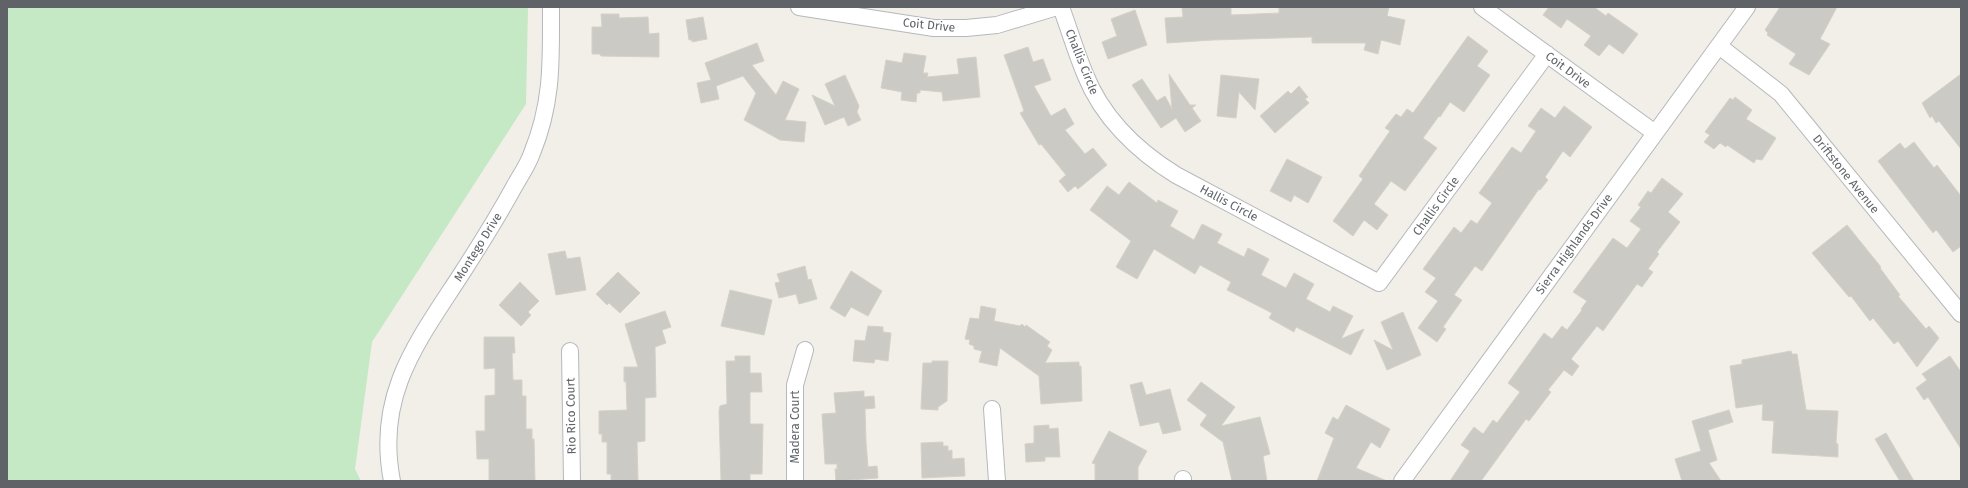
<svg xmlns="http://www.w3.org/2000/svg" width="1968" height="488" viewBox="0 0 1968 488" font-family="'Fira Sans',sans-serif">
	<rect width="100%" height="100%" fill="#f1efe8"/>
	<path fill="#c5e8c5" d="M7,7H528L526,104L372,342L355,469L361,481H7Z"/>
	<path fill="#cccac5" stroke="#d6d1c6" d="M1182,7H1231V15L1279,13V7H1389L1387,16L1405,20L1400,45L1381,40L1378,54L1364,50L1366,43H1312V37L1213,40L1167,43L1165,18L1183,17Z
		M1549,7H1594L1606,16L1608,13L1638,34L1623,54L1609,44L1599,56L1584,45L1591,36L1567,19L1561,28L1543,15Z
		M1780,7H1837L1820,39L1830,44L1809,75L1789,64L1796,54L1767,35L1768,33L1765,30Z
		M1135,10L1147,45L1108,59L1102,42L1117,36L1111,19Z
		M601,14H619V18L648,17L649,34L659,33V57L601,56L600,54H592V27H602Z
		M703,17L707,39L692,42V40H689L686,20Z
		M1468,36L1488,51L1477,66L1490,75L1464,112L1450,102L1440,117L1439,116L1423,138L1437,148L1405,191L1391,181L1374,204L1388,215L1377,230L1364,220L1353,236L1333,221L1363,179L1359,176L1390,131L1385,128L1396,114L1401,117L1407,109L1413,113Z
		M757,43L764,61L752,65L776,95L783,81L799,89L785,120L806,122L804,142L780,140L744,120L756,93L743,76L716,86L719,99L701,103L697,83L711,80L705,63Z
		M1028,47L1033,62L1043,59L1051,80L1034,86L1051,116L1065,108L1074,124L1065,130L1085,154L1093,148L1107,165L1078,189L1075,186L1068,192L1059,181L1066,175L1041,144L1039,145L1020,113L1024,111L1004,55Z
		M904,53L926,56L923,73H928L927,77L959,74L957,59L976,57L980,97L943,101L942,92L920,90V93H917L916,102L901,100L902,92L881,88L886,60L902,63Z
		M1169,74L1190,105H1196L1192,108L1201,121L1185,132L1176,118L1161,128L1132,85L1142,79L1157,101L1165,96L1172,109Z
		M1961,74V149L1939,121L1936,123L1932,116L1930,118L1922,103Z
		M845,75L859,106L857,112L861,120L848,126L844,117L825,125L812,95L835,106L825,84Z
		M1221,75L1259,79L1255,110L1239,92L1236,118L1217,116Z
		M1299,86L1308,97L1305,99L1309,103L1275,133L1260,116L1288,91L1291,94Z
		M1735,97L1752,110L1746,119L1776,138L1762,160L1756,159L1754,163L1727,145L1726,147L1720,143L1714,149L1704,142L1710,135L1705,132L1730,98L1733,100Z
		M1564,106L1592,127L1570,157L1563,151L1545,177L1548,180L1540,190L1539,189L1482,271L1475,266L1454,295L1462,300L1443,327L1446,329L1437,342L1418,328L1438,301L1425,292L1436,278L1423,269L1454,227L1461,233L1471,220L1477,224L1492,203L1479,193L1512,147L1521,153L1536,131L1528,126L1541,108L1555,118Z
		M1914,142L1934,168L1937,165L1961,196V246L1953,252L1938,232L1936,230L1933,233L1878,161L1900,143L1905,149Z
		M1287,159L1322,177L1308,203L1294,195L1291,202L1270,191Z
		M1662,178L1683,194L1668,212L1680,222L1657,252L1659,254L1648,269L1653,272L1642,287L1637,284L1603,331L1597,326L1571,359L1579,366L1572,376L1564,370L1548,390L1551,392L1529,421L1526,419L1481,481H1450L1470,451L1461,445L1474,427L1483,434L1493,420L1497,423L1520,392L1508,383L1544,333L1552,339L1562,326L1567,330L1582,310L1581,309L1587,301L1573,292L1613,238L1627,248L1641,229L1630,221L1641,207L1638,205L1648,191L1651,193Z
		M1129,182L1157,203L1158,200L1178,211L1170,226L1194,240L1202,224L1222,234L1217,243L1244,257L1248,248L1269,259L1261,275L1286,288L1294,273L1314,284L1306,299L1330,312L1333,306L1353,316L1341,339L1364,329L1351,355L1296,327L1294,332L1269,318L1272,313L1227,290L1231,282L1200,265L1195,274L1154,249L1137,279L1116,267L1131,241L1090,210L1107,186L1119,195Z
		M1847,225L1881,267L1880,268L1900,295L1898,296L1926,329L1929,326L1939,338L1917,367L1898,341L1894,344L1873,318L1870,321L1851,296L1849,297L1812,253Z
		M565,251L567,259L580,257L586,290L556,295L548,254Z
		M805,266L808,280L811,279L817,299L799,304L796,294L779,298L775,283L780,282L777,274Z
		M851,271L882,291L868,316L851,307L845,317L830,308Z
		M618,272L640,293L620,313L609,303L607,305L596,294Z
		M520,282L539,301L528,312L531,315L521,326L499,305Z
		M730,290L772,300L764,335L721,326Z
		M981,306L996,309L994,321L1020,326L1022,324L1025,327L1026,325L1050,342L1047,346L1052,350L1045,363L1079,362V366H1081L1082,401L1041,404L1039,376L1000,348L997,366L979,362L982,351L974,349V346L969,344L970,340L965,339L970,318L979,319Z
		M665,311L671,327L662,330L666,343L655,347L656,397L645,398V441L637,442L638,481H611V474H607V442H602V434H599V411L627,410L626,381L624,382V367H638L625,324Z
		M1403,312L1421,355L1387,370L1374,340L1393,350L1381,322Z
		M868,326L883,327V332L891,333L888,361L875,359L874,363L853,361L855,340L865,341Z
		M484,337H514L515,353H512L513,380H522V396H526V429H532V439H534L535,481H489V459H477L476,431H485V396L495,395V368L484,369Z
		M1791,351L1792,354H1797L1806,410L1838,411L1836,443L1838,444V457L1772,453L1774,421L1762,420L1763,404L1736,408L1730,366L1742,364V360Z
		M735,356H750V373H761L762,392H750V424H763L762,474H750V481H721L719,411L720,406L727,404L726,361H735Z
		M1950,356L1961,372V449L1928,397L1924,400L1916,388L1927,380L1922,374Z
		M932,361H948L947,401L938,407V410L921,409L923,363H932Z
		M1142,382L1146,395L1170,389L1181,430L1163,434L1159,422L1140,426L1130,385Z
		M1201,382L1235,407L1221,426L1260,417L1270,454L1263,456L1267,481H1232L1223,442L1200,425L1207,415L1187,400Z
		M864,391V397L874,396L875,408L865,409L866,442L868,467L877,466L878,478L836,481L835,469H837V464H825L822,414L836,413L834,393Z
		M1346,405L1390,429L1380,448L1371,442L1356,468L1387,481H1317L1334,438L1325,433L1333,417L1338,420Z
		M1729,410L1733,422L1708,430L1717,460L1709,463L1721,481H1682L1675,459L1701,451L1692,421Z
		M1049,425V429L1058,428L1060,457H1045V461L1026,462L1025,444L1034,443V426Z
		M1109,431L1147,451L1138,467V481H1095V464L1092,463Z
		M1886,433L1914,481H1900L1895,473L1875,439Z
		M943,442V446H948V451L952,450V459L964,458L965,476L922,478L921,443Z"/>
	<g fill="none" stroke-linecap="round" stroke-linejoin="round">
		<g stroke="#b5b8bc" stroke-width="18">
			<path id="minor" d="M799,7L934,28H966L997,25L1057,7
				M1061,7C1069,29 1076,52 1085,74C1102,117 1137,151 1176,175L1379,283L1547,54
				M1482,7L1655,133
				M1719,46L1781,94L1961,314
				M570,351L572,481
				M992,409L997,481
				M1183,479V481
				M392,481C375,394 418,341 462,273C480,245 498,216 514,187C520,176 528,165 532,153C553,102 551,60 551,7
				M795,481V385L805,350
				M1402,481L1747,7"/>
		</g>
		<use href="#minor" stroke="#fff" stroke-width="16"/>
	</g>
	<g text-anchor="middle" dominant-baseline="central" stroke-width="3" stroke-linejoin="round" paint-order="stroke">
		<g font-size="12" fill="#5f6368" stroke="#fff">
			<text transform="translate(929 25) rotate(6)">Coit Drive</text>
			<text transform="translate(1082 62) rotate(68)">Challis Circle</text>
			<text transform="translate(1568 70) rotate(36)">Coit Drive</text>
			<text transform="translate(1846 174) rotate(51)">Driftstone Avenue</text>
			<text transform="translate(1229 203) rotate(28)">Hallis Circle</text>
			<text transform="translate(1436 206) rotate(-54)">Challis Circle</text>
			<text transform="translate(1574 244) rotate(-54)">Sierra Highlands Drive</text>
			<text transform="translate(478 247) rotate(-58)">Montego Drive</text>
			<text transform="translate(571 416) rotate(-91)">Rio Rico Court</text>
			<text transform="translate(795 427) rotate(-90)">Madera Court</text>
		</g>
	</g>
	<rect width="1968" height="488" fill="none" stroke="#5f6368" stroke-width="16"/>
</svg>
